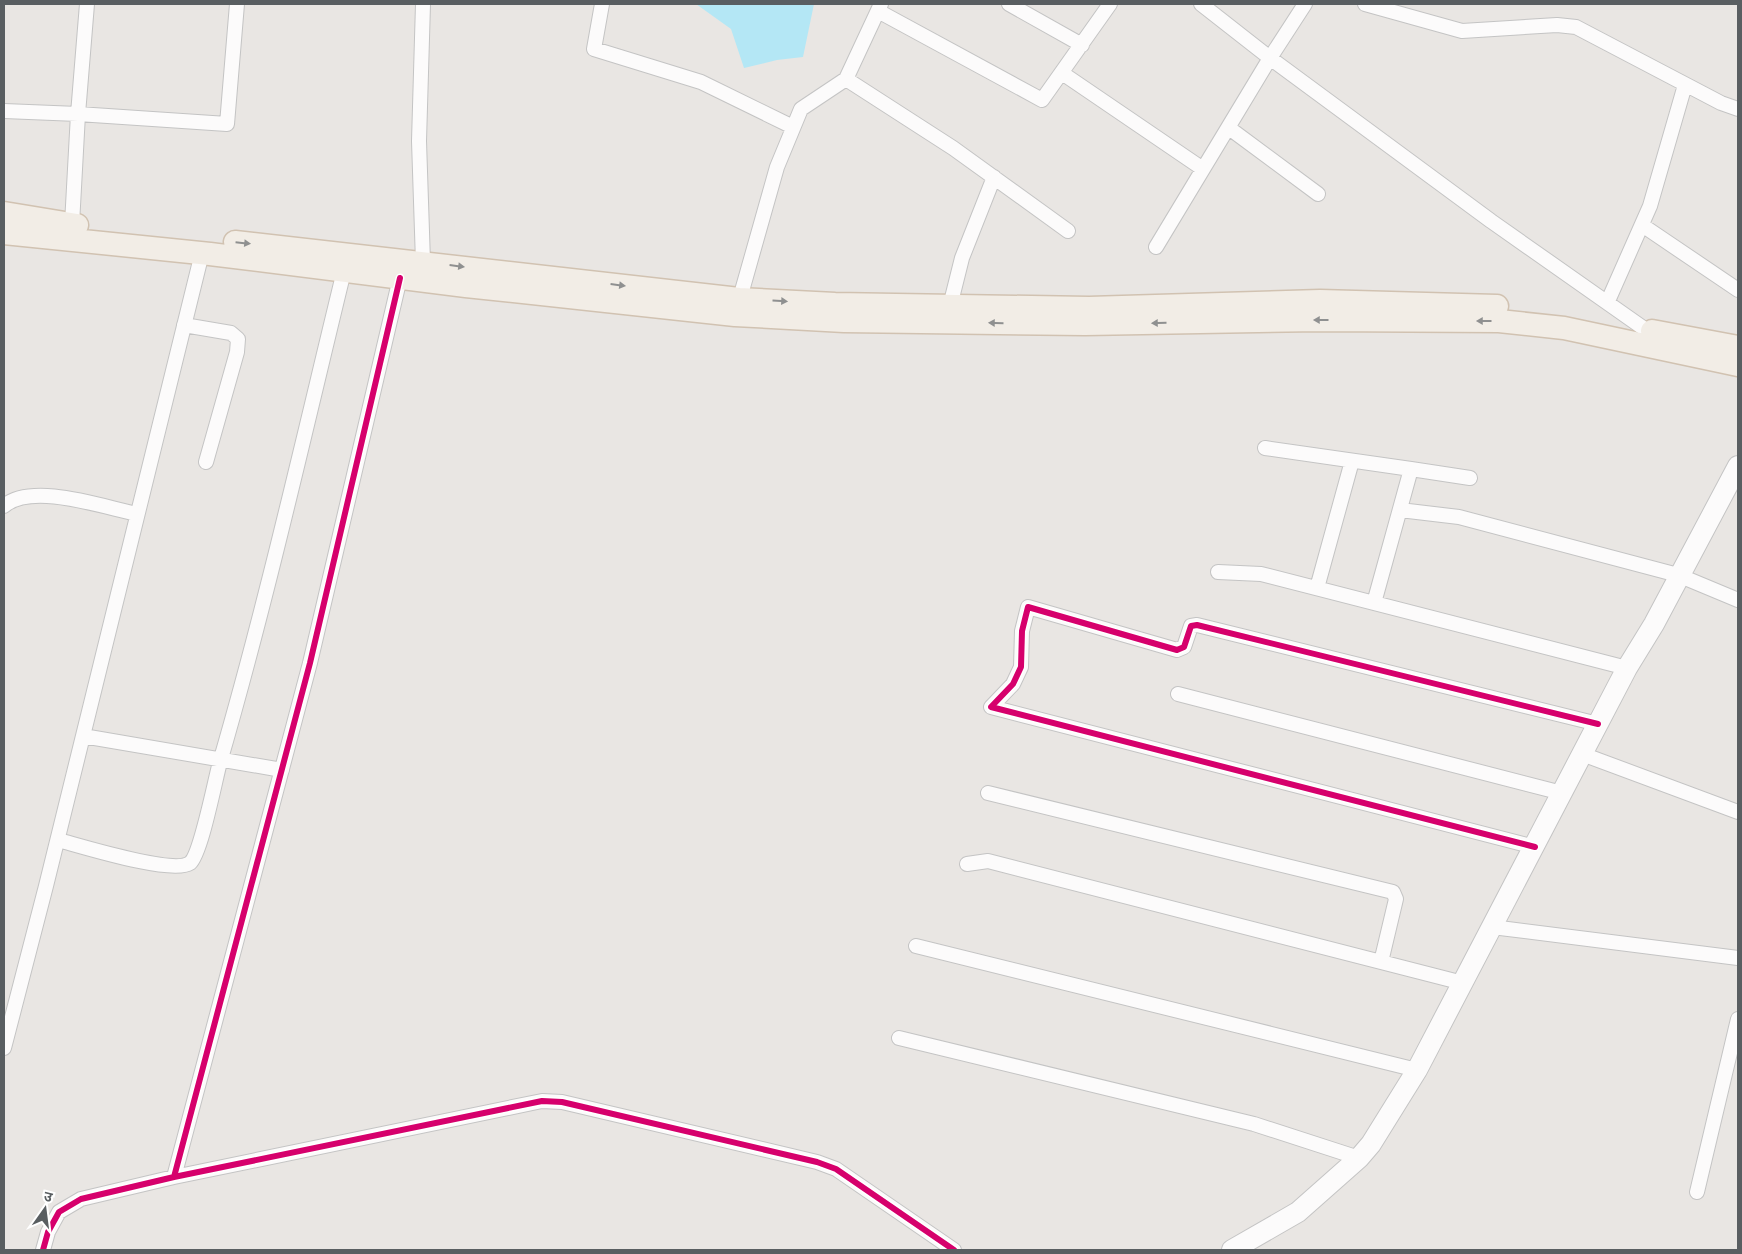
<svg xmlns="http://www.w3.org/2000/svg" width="1742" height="1254" viewBox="0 0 1742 1254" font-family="Roboto,'Noto Sans Devanagari',sans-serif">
	<rect width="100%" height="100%" fill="#e9e6e3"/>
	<path fill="#b4e7f5" d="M696,4H814L803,57L777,60L744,68L731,29Z"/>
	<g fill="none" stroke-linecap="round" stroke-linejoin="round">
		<g stroke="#c4c4c4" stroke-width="16">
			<path id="street" d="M423,4L419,141L423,262
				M602,4L594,49L701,82L793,127
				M1009,4L1082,45
				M1201,4L1270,58L1491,221L1656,337
				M1365,4L1462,31L1557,25L1576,27L1721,103L1738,109
				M878,11L1042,100L1110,4
				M1062,73L1203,169
				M846,79L953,148L1068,231
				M4,111L78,114L227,124L237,4
				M1229,128L1318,194
				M72,224L78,114L87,4
				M1642,225L1738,290
				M1156,247L1270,58L1305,4
				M1608,301L1650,206L1685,85
				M738,305L777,167L801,109L846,79L881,4
				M950,306L962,258L994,177
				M184,325L231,333L238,339L237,352L206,462
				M1265,448L1411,469L1374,603
				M1411,469L1470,478
				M4,506C32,482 103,507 137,514
				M1400,510L1459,517L1678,575L1738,600
				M1218,572L1261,574L1627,668
				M1317,588L1352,461
				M1178,694L1562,793
				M83,736L282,770
				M1582,754L1738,812
				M988,793L1393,892L1396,899L1381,962
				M58,840C81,846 173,875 190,863C201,854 215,780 220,762C267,600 304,435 344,271
				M1535,847L991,707L1013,684L1021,667L1022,631L1028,607L1177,650L1184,647L1191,626L1197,625L1598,724
				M967,864L988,861L1463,983
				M1492,927L1738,958
				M916,946L1417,1070
				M899,1038L1254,1124L1359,1158
				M4,1048L46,886L202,253
				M174,1177L310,663L400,278
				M1697,1192L1738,1019
				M43,1250L48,1232L59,1212L81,1199L174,1177L542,1101L562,1102L817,1162L836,1169L954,1250"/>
		</g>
		<g stroke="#c4c4c4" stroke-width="22">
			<path id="secondary" d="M1232,1250L1298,1212L1359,1158L1371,1144L1417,1070L1627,668L1654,624L1738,466"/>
		</g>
		<g stroke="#d1c2b1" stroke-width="25">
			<path id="primary" d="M4,213L77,225
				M4,233L210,254L466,286L735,315L844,321L1085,324L1319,320L1499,321L1564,328L1738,365
				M235,242L739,299L835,304L1089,308L1320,301L1497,306
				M1652,331L1738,347"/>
		</g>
		<use href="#street" stroke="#fcfbfb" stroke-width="14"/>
		<use href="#secondary" stroke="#fcfbfb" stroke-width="20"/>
		<use href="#primary" stroke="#f2ede6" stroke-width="22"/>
		<g stroke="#fff" stroke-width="9">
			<path id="cycleway" d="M1535,847L991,707L1013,684L1021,667L1022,631L1028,607L1177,650L1184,647L1191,626L1197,625L1598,724
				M174,1177L310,663L400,278
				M43,1250L48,1232L59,1212L81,1199L174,1177L542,1101L562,1102L817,1162L836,1169L954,1250"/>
		</g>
		<use href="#cycleway" stroke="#d6006c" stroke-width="6"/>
	</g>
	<defs><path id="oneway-solid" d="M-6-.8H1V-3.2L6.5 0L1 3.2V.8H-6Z" transform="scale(1.25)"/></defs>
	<g fill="#8f9090">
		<use href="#oneway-solid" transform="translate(243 243) rotate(6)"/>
		<use href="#oneway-solid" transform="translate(457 266) rotate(7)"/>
		<use href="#oneway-solid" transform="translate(618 285) rotate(7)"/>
		<use href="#oneway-solid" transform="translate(780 301) rotate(3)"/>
		<use href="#oneway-solid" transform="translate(1321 320) rotate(180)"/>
		<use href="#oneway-solid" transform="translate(1484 321) rotate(-180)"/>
		<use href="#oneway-solid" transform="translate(996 323) rotate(-179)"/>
		<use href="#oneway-solid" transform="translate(1159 323) rotate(179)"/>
	</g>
	<rect width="1742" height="1254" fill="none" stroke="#595e61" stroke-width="10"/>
	<g transform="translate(45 1209) rotate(14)" stroke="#ffffff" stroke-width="4" paint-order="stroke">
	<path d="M0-4L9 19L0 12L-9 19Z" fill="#595e61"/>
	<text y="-8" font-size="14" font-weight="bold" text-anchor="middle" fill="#595e61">उ</text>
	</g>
</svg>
